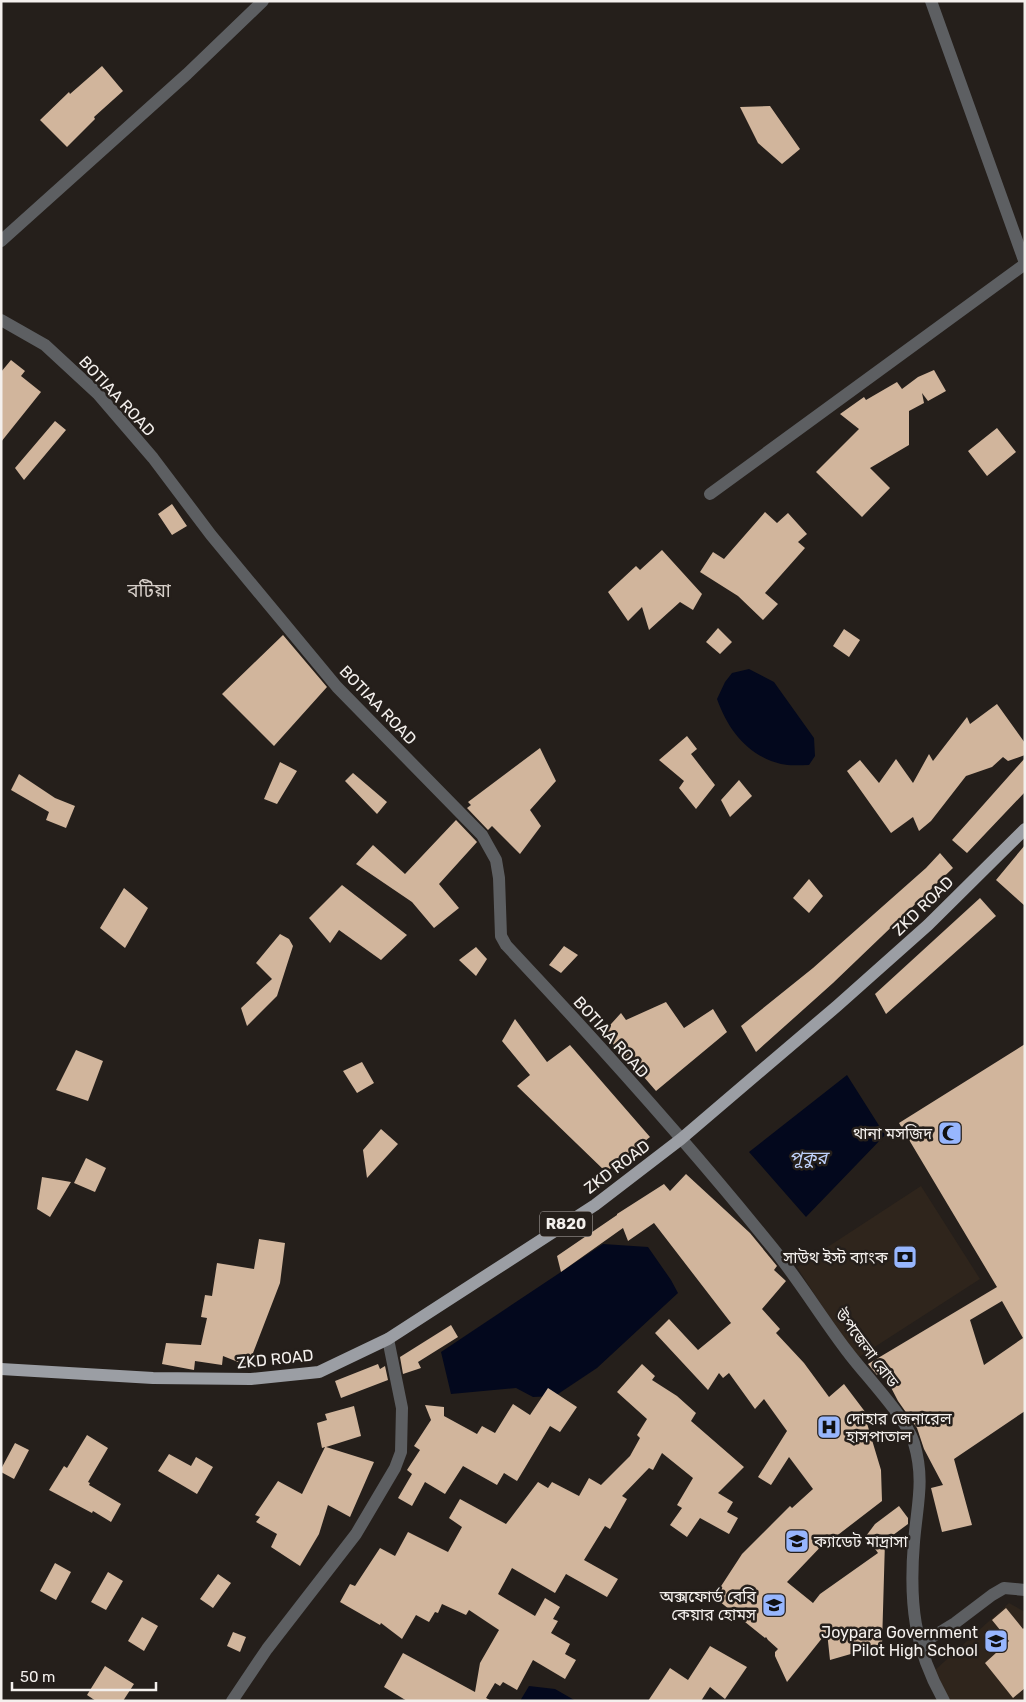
<svg xmlns="http://www.w3.org/2000/svg" width="1026" height="1702" viewBox="0 0 1026 1702" font-family="Rubik,'Noto Sans Bengali',sans-serif">
	<rect width="100%" height="100%" fill="#251f1b"/>
	<path fill="#2f251c" d="M921,1186L980,1279L856,1359L797,1267Z
		M1009,1603L1025,1612V1701H950L934,1671Z"/>
	<path fill="#03081d" d="M749,669L774,682L814,738L815,756L809,765C800,765 789,766 781,764C748,756 728,730 717,699L725,682L732,673Z
		M847,1075L885,1135L806,1217L749,1152Z
		M603,1244L648,1247L671,1280L678,1293L597,1368L555,1396L533,1397L516,1388L451,1394L441,1352Z
		M529,1686L555,1689L576,1701H520Z"/>
	<path fill="#d1b59c" fill-rule="evenodd" d="M102,66L123,91L94,117L95,119L67,147L40,120L69,92L70,94Z
		M770,106L800,149L782,164L758,143L740,107Z
		M11,360L25,371L21,376L41,392L1,442V372Z
		M934,370L946,391L928,401L922,393L924,403L909,411V445L870,468L890,488L862,517L816,472L859,429L840,414L864,397L866,400L897,382L902,389L918,377Z
		M55,421L66,430L24,480L15,468Z
		M997,428L1016,452L987,476L968,451Z
		M172,504L187,526L172,535L158,514Z
		M765,512L777,523L788,513L807,534L798,542L805,548L765,593L778,604L763,620L738,596L700,572L713,552L724,559Z
		M662,550L702,594L693,610L680,602L649,630L642,607L628,621L608,592L636,566L640,570Z
		M718,628L732,642L720,654L706,642Z
		M844,629L860,640L849,657L833,646Z
		M283,635L327,687L274,746L222,694Z
		M997,704L1025,743V755L1008,761L1003,757L992,767L966,776L931,821L919,831L913,817L891,833L847,771L860,760L879,783L896,759L913,783L929,754L933,761L967,717L970,724Z
		M687,736L697,749L691,754L715,785L696,809L679,788L684,781L659,760Z
		M540,748L556,781L530,810L541,826L520,854L492,826L488,830L467,808L471,805L468,802Z
		M1025,758V792L967,853L952,840Z
		M280,762L297,771L277,804L264,799Z
		M353,773L387,802L377,814L345,781Z
		M19,774L55,798L75,806L66,828L46,820L49,812L11,790Z
		M739,780L752,796L730,817L721,800Z
		M456,820L477,842L439,884L459,908L434,928L412,902L356,864L373,845L405,874Z
		M1025,845V906L996,880Z
		M940,853L953,868L833,983L756,1052L741,1026L813,968L926,868Z
		M809,879L823,896L809,913L793,898Z
		M342,885L407,935L381,960L339,930L330,943L309,918Z
		M124,888L148,908L125,948L100,928Z
		M980,898L996,916L886,1014L875,994Z
		M280,934L289,939L293,946L277,996L247,1026L241,1008L272,979L256,963Z
		M564,946L578,955L561,973L549,965Z
		M476,947L487,959L476,976L459,960Z
		M666,1002L684,1028L713,1009L727,1032L656,1091L624,1054L602,1034L621,1013L626,1020Z
		M515,1019L547,1062L570,1045L650,1137L606,1172L517,1086L530,1075L502,1041Z
		M1025,1044V1411L954,1459L972,1525L942,1532L931,1488L943,1485L924,1449L917,1428L898,1401L883,1372L877,1375L868,1364L997,1287L899,1123ZM1002,1301L1023,1338L984,1365L970,1320Z
		M76,1050L103,1061L88,1101L56,1090Z
		M362,1062L374,1083L357,1093L343,1071Z
		M381,1129L398,1144L367,1178L363,1150Z
		M86,1158L106,1168L95,1192L74,1183Z
		M686,1174L750,1233L777,1266L774,1270L786,1281L762,1309L780,1329L776,1333L804,1363L829,1397L844,1384L869,1417L866,1420L881,1470L882,1501L830,1541L828,1539L787,1582L813,1603L820,1594L878,1553L866,1536L875,1524L899,1506L908,1518V1524L885,1541L882,1645L830,1660L827,1632L787,1682L775,1656V1652L778,1649L768,1640L766,1637L765,1638L714,1597L742,1554L790,1506L792,1508L813,1489L789,1457L771,1485L758,1477L787,1431L764,1399L755,1409L729,1373L723,1378L719,1373L708,1390L655,1333L669,1319L698,1350L731,1323L654,1223L628,1241L623,1228L561,1272L557,1256L617,1215V1214L664,1184L670,1191Z
		M42,1177L71,1182L50,1217L37,1209Z
		M259,1239L285,1243L280,1283L248,1366L223,1356L222,1365L195,1361L194,1370L162,1364L166,1343L201,1345L207,1318L201,1317L205,1295L212,1296L217,1263L254,1269Z
		M451,1325L458,1337L418,1362L421,1368L403,1374L400,1357Z
		M378,1364L380,1369L385,1366L388,1380L341,1398L335,1381Z
		M642,1364L655,1376L652,1380L677,1396L696,1413L691,1421L744,1467L718,1493L733,1502L727,1512L738,1518L729,1534L700,1518L687,1537L670,1525L682,1508L677,1505L693,1478L662,1453L653,1470L649,1468L622,1496L627,1499L610,1529L605,1526L584,1560L618,1579L607,1597L566,1574L555,1593L512,1568L498,1594L535,1616L545,1598L560,1607L553,1619L558,1621L551,1633L570,1644L565,1654L576,1660L565,1679L533,1660L517,1690L503,1682L500,1686L495,1683L486,1698L492,1701H407L384,1687L403,1653L475,1692L480,1663L499,1630L469,1610L466,1615L442,1604L438,1613L435,1612L429,1622L416,1615L402,1639L381,1623L380,1625L340,1602L350,1584L355,1586L380,1548L395,1556L408,1532L448,1552L462,1527L449,1518L460,1499L506,1524L538,1482L548,1488L552,1482L579,1496L589,1478L601,1485L630,1456L640,1438L637,1435L647,1419L617,1392Z
		M548,1388L577,1407L560,1432L550,1426L517,1481L504,1473L497,1485L463,1466L445,1494L425,1482L412,1506L398,1498L412,1474L407,1470L420,1450L414,1446L431,1420L425,1405L444,1407V1416L477,1434L482,1426L495,1433L513,1404L530,1415Z
		M354,1406L361,1436L326,1447L374,1462L350,1517L328,1505L319,1534L300,1566L271,1547L277,1534L256,1522L260,1517L255,1515L278,1481L302,1494L325,1447L322,1448L317,1423L327,1420L325,1414Z
		M87,1435L108,1448L88,1482L90,1483L89,1485L121,1504L111,1522L93,1511L92,1513L49,1490L64,1466L67,1468Z
		M15,1443L29,1450L14,1479L1,1472V1469Z
		M169,1454L191,1466L196,1457L213,1467L197,1494L158,1471Z
		M55,1563L71,1572L56,1600L40,1591Z
		M108,1572L123,1581L106,1610L91,1602Z
		M218,1574L231,1583L213,1608L200,1599Z
		M1006,1608L1023,1629L1025,1627V1688L1013,1698L985,1663L1009,1641L992,1620Z
		M142,1617L158,1626L144,1651L128,1641Z
		M233,1632L246,1637L240,1652L227,1646Z
		M710,1646L747,1667L725,1699L710,1687L701,1701H648L670,1668L688,1680Z
		M105,1666L134,1684L123,1701H96L87,1695Z"/>
	<g fill="none" stroke-linecap="round" stroke-linejoin="round">
		<path stroke="#5d5f62" stroke-width="12" d="M931,1L1025,263
			M1,241L187,74L263,1
			M1,320L45,345L98,394L153,458L211,535L337,687L482,835L496,860L499,878L501,936L506,945C598,1043 688,1143 772,1247C799,1280 821,1317 847,1351C864,1374 906,1417 914,1443C925,1480 917,1505 914,1542C909,1602 914,1648 944,1701
			M710,494L1025,264
			M919,1645L955,1623L992,1595L1004,1588L1025,1590
			M232,1701L267,1649L356,1534L395,1468L401,1452L402,1408L388,1339"/>
		<path stroke="#9b9ea4" stroke-width="12" d="M1,1369L153,1378L251,1379L319,1372L388,1339L595,1205L681,1139L837,1006L928,925L1025,829"/>
	</g>
	<defs>
		<g id="mosque-square" transform="scale(1.25)"><rect x="-9" y="-9" width="18" height="18" rx="4" fill="#97b6fd" stroke="#251f1b"/><path d="M3.5-4.9A6 6 0 1 0 3.5 4.9A5 5 0 1 1 3.5-4.9Z" fill="#111"/></g>
		<g id="bank-square" transform="scale(1.25)"><rect x="-9" y="-9" width="18" height="18" rx="4" fill="#97b6fd" stroke="#251f1b"/><path d="M-6-4H6V4H-6ZM0-2.3a2.3 2.3 0 1 0 0 4.6a2.3 2.3 0 1 0 0-4.6Z" fill="#111"/></g>
		<g id="hospital-square" transform="scale(1.25)"><rect x="-9" y="-9" width="18" height="18" rx="4" fill="#97b6fd" stroke="#251f1b"/><path d="M-5-5h3v3.5h4V-5h3V5h-3V1.5h-4V5h-3Z" fill="#111"/></g>
		<g id="school-square" transform="scale(1.25)"><rect x="-9" y="-9" width="18" height="18" rx="4" fill="#97b6fd" stroke="#251f1b"/><path d="M0-5L7-2L0 1L-7-2ZM-4 1L0 2.5L4 1V4Q0 6-4 4Z" fill="#111"/></g>
	</defs>
	<g fill-rule="evenodd">
		<use href="#mosque-square" x="950" y="1133"/>
		<use href="#bank-square" x="905" y="1257"/>
		<use href="#hospital-square" x="829" y="1427"/>
		<use href="#school-square" x="797" y="1541"/>
		<use href="#school-square" x="774" y="1605"/>
		<use href="#school-square" x="996" y="1641"/>
	</g>
	<g text-anchor="middle" dominant-baseline="central" stroke-width="5" stroke-linejoin="round" paint-order="stroke">
		<rect fill="#251f1b" stroke="#b6b1ae" stroke-width="1" x="540" y="1211.5" width="52" height="25" rx="4"/>
		<g font-size="15" font-weight="bold" fill="#f4f0ed">
			<text x="566" y="1224">R820</text>
		</g>
		<g font-size="16" fill="#f4f0ed" stroke="#251f1b">
			<text transform="translate(117 396) rotate(47)">BOTIAA ROAD</text>
			<text transform="translate(378 705) rotate(46)">BOTIAA ROAD</text>
			<text transform="translate(923 906) rotate(-44)">ZKD ROAD</text>
			<text transform="translate(611 1037) rotate(48)">BOTIAA ROAD</text>
			<text transform="translate(617 1167) rotate(-37)">ZKD ROAD</text>
			<text transform="translate(867 1348) rotate(53)">উপজেলা রোড</text>
			<text transform="translate(275 1359) rotate(-6)">ZKD ROAD</text>
		</g>
		<g font-size="16" fill="#f4f0ed" stroke="#251f1b" text-anchor="end">
			<text x="932" y="1133">থানা মসজিদ</text>
			<text x="888" y="1257">সাউথ ইস্ট ব্যাংক</text>
			<text x="846" y="1418" text-anchor="start">দোহার জেনারেল<tspan x="846" dy="18">হাসপাতাল</tspan></text>
			<text x="814" y="1541" text-anchor="start">ক্যাডেট মাদ্রাসা</text>
			<text x="756" y="1596">অক্সফোর্ড বেবি<tspan x="756" dy="18">কেয়ার হোমস</tspan></text>
			<text x="978" y="1632">Joypara Government<tspan x="978" dy="18">Pilot High School</tspan></text>
		</g>
		<g font-size="18" font-style="italic" fill="#c0d2fc" stroke="#251f1b">
			<text x="808" y="1158">পূকুর</text>
		</g>
		<g font-size="19" fill="#d7cfc9" stroke="#251f1b">
			<text x="149" y="590">বটিয়া</text>
		</g>
	</g>
	<rect width="1026" height="1702" fill="none" stroke="#f4f0ed" stroke-width="5"/>
	<path d="M12 1682v8h144v-8" fill="none" stroke="#f4f0ed" stroke-width="2.5"/>
	<text x="20" y="1682" font-size="15" fill="#f4f0ed" stroke="#251f1b" stroke-width="4" paint-order="stroke">50 m</text>
</svg>
